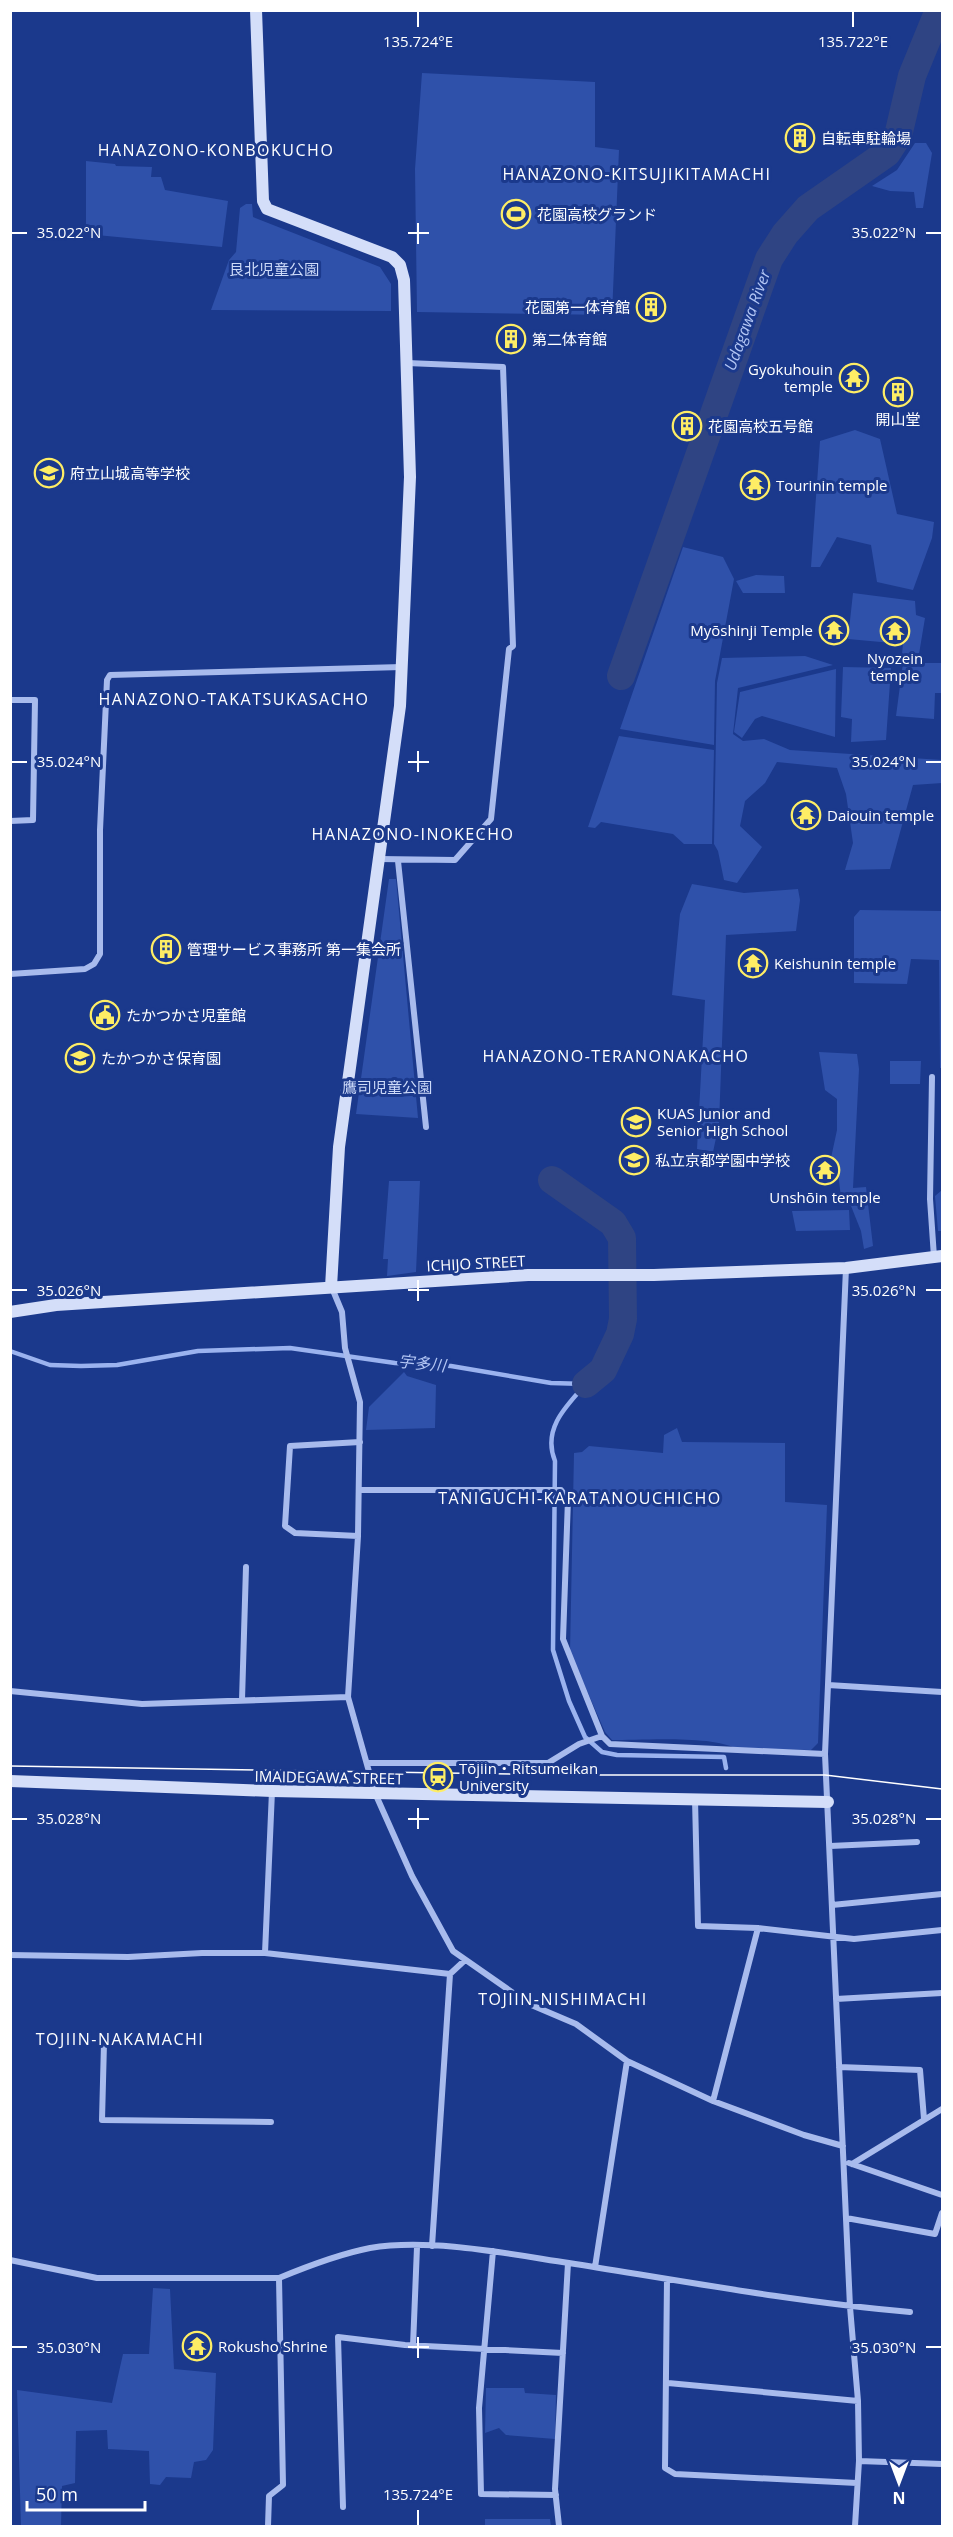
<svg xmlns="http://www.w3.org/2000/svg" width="953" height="2537" viewBox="0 0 953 2537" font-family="'Open Sans','Noto Sans JP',sans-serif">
	<rect width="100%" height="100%" fill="#1b398c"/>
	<path fill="#2f51aa" d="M422,73L595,82V147L619,150L612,315L417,312L415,169Z
		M915,143H926L932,153L923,208H916L914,192L890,191L872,186L897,170Z
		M86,161L115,164L116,166L152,167L151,177H161L165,190L228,201L222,247L86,234Z
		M246,204H252L253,217L380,267L391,284V311L211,310L229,260L236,252L240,208Z
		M855,430L880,439L897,514L934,522L932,538L913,590L877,582L871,545L837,537L820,567H811L820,441Z
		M683,547L723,557L734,579L715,681L714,745L620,729Z
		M756,575L784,576L785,593H743L736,581Z
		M853,593L915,601L916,615L925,618L919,654H902L903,644L848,639Z
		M805,656L833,665L738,688L733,734L743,741L764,739L790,750L942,760V783L913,785L890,869L845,870L853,843L846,794L837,768L777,762L765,783L745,801L740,826L762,847L737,883L724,880L718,851L714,844L717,683L722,658Z
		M903,663H942V693H935L934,719L896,716Z
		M843,667L891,668L886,740L851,742L852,719L841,717Z
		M836,669L835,737L762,716L755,719L742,738L734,732L740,692Z
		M619,736L714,750L712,844H684L673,834L601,822L595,828L588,827Z
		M389,879H396L418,1118L356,1114Z
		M692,884L744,893L798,889L800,900L796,931L726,935L719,1124L713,1152L697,1149L705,1000L672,995L680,914Z
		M860,910L942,911V1068H940L939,960L911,959L907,984L854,983V917Z
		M819,1052L857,1054L859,1069L853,1188L866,1187L873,1246L864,1249L861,1231L851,1206L842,1205L838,1173L828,1172L837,1130V1099L825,1090Z
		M890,1061H921L920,1084H890Z
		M389,1181H420L416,1272L387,1276L388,1259H383Z
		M942,1190V1231H938L935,1196Z
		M849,1210L850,1230L796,1231L792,1211Z
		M404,1372L407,1376L436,1385L435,1428L366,1430L369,1407Z
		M677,1428L682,1442L785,1443V1502L827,1505L818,1743L811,1750L737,1749C714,1735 641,1740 612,1740L605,1732L570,1652L574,1453L582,1452L589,1446L663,1453L664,1435Z
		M153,2288L170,2289L174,2369L216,2373L213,2450L206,2460L194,2462L191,2478L166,2477L160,2485L150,2484L149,2451L108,2449L107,2430L76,2431L75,2483L62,2486L61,2526H21L17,2390L112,2403L123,2354H149Z
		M486,2388H524L525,2393L556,2395L555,2439L506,2435L499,2428L485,2433Z
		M485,2519H550L551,2526H485Z"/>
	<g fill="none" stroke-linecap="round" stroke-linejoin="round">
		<path stroke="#9bb3ef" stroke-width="4.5" d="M10,1351L50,1365L81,1366L117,1365L198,1351L290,1348L395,1363L451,1366L551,1383L586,1384
			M586,1384C566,1406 542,1429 555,1461L553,1650L569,1701L585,1737L602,1752L617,1755L724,1757L726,1768"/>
		<path stroke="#2f4483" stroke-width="28" d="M621,676L769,259L785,234L808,208L887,153L898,136L912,76L939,10
			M552,1180L613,1223L622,1238L623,1319L620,1334L603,1370L586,1384"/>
		<path stroke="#a8bbed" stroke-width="6" d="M10,700H35L33,820L10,821
			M379,859L455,860L491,819L509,649L513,646L503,367L407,363
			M398,861L426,1127
			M10,974L85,969L94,964L100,954V830L107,680L110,675L402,667
			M932,1077L930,1199L934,1257
			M846,1268L825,1754L850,2307L858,2401L859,2461L855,2526
			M332,1288L342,1312L345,1348L360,1402L358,1536L348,1697
			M360,1490H561L568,1499L563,1639L602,1736L579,1744L548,1763H367
			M358,1536L295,1533L285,1526L290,1446L360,1442
			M828,1685L942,1692
			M10,1691L142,1704L348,1697L375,1793L412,1876L453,1951L529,2004L576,2024L627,2061L713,2101L804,2135L843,2146
			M242,1700L246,1567
			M602,1736L610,1744L825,1754
			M695,1799L698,1926L758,1928L854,1939L942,1930
			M830,1846L917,1842
			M832,1905L942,1894
			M265,1953L272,1791
			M10,1955L128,1957L202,1953H265L450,1974L464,1961
			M836,1999L942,1993
			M104,2043L102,2120L271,2122
			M839,2067L920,2070L924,2119
			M713,2101L758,1928
			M849,2163L942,2195
			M852,2164L942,2109
			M846,2218L935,2234L942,2213
			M432,2246L450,1974
			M493,2251L479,2408L481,2494L556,2495
			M10,2260L97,2278H279C308,2266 339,2254 370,2248C430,2238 509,2254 569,2263C682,2281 796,2302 910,2312
			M595,2267L627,2061
			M667,2279L665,2468L675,2474L857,2483
			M413,2346L417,2247
			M668,2383L858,2401
			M859,2461L942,2464
			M343,2507L338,2337L405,2345L563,2353
			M268,2526L269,2496L283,2485L279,2278
			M559,2526L555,2489L568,2263"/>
		<path stroke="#d4def9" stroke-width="12" d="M256,10L263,201L267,209L392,257L400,265L404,280L410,477L400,706L339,1147L331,1287
			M10,1312L56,1305L528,1275H654L846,1268L942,1256
			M10,1781L272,1791L828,1802"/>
		<path stroke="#fff" stroke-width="1.5" d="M10,1766L571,1775H825L942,1789"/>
	</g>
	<path fill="none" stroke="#fff" stroke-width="2" d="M418,12V27M853,12V27M418,223V244M12,233H27M408,233H429M926,233H941M418,751V772M12,762H27M408,762H429M926,762H941M418,1280V1301M12,1290H27M408,1290H429M926,1290H941M418,1808V1829M12,1819H27M408,1819H429M926,1819H941M418,2337V2358M12,2347H27M408,2347H429M926,2347H941M418,2510V2525"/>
	<defs>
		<g id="building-ring" transform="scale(1.5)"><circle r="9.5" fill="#1b398c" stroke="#feed65" stroke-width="1.5"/><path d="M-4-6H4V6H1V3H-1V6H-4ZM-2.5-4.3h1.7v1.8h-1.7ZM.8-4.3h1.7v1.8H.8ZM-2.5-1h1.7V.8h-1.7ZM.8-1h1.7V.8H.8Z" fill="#feed65"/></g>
		<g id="stadium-ring" transform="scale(1.5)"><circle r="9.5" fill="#1b398c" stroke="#feed65" stroke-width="1.5"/><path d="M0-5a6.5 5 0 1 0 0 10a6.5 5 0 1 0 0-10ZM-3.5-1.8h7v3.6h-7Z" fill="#feed65"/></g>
		<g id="temple-ring" transform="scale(1.5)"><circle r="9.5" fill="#1b398c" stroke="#feed65" stroke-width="1.5"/><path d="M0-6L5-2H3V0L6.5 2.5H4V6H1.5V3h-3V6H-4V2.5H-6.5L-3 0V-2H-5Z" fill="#feed65"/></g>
		<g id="school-ring" transform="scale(1.5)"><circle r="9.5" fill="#1b398c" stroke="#feed65" stroke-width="1.5"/><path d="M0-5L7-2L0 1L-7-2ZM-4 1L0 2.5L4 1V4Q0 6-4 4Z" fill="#feed65"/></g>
		<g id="civic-ring" transform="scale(1.5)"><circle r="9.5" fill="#1b398c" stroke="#feed65" stroke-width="1.5"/><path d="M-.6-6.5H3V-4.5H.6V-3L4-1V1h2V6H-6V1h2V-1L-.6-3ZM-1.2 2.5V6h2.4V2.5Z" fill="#feed65"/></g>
		<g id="station-ring" transform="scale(1.5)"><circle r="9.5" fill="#1b398c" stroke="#feed65" stroke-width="1.5"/><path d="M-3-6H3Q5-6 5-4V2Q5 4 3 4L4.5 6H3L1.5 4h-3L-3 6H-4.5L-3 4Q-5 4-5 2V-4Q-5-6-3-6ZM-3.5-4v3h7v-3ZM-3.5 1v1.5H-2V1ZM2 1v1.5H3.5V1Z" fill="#feed65"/></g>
	</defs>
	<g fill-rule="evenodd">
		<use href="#building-ring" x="800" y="138"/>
		<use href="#stadium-ring" x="516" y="214"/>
		<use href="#building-ring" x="651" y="307"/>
		<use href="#building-ring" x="511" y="339"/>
		<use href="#temple-ring" x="854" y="378"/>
		<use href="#building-ring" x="898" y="392"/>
		<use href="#building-ring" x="687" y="426"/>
		<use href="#school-ring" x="49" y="473"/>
		<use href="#temple-ring" x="755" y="485"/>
		<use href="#temple-ring" x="834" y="630"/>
		<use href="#temple-ring" x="895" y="631"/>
		<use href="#temple-ring" x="806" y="815"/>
		<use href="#building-ring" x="166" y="949"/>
		<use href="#temple-ring" x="753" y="963"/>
		<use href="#civic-ring" x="105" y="1015"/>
		<use href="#school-ring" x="80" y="1058"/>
		<use href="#school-ring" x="636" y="1122"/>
		<use href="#school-ring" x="634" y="1160"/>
		<use href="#temple-ring" x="825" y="1170"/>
		<use href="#station-ring" x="438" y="1777"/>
		<use href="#temple-ring" x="197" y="2346"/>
	</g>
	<g text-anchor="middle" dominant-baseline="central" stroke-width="6" stroke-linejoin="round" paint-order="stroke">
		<g font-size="15" fill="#fff" stroke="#1b398c" text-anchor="start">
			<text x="821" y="138">自転車駐輪場</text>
			<text x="537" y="214">花園高校グランド</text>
			<text x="630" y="307" text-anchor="end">花園第一体育館</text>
			<text x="532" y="339">第二体育館</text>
			<text x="833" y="369" text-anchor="end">Gyokuhouin<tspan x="833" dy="17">temple</tspan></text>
			<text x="898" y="419" text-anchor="middle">開山堂</text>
			<text x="708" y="426">花園高校五号館</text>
			<text x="70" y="473">府立山城高等学校</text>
			<text x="776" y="485">Tourinin temple</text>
			<text x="813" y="630" text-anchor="end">Myōshinji Temple</text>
			<text x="895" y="658" text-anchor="middle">Nyozein<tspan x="895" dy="17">temple</tspan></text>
			<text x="827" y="815">Daiouin temple</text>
			<text x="187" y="949">管理サービス事務所 第一集会所</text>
			<text x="774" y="963">Keishunin temple</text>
			<text x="126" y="1015">たかつかさ児童館</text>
			<text x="101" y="1058">たかつかさ保育園</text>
			<text x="657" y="1113">KUAS Junior and<tspan x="657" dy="17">Senior High School</tspan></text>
			<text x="655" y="1160">私立京都学園中学校</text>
			<text x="825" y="1197" text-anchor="middle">Unshōin temple</text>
			<text x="459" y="1768">Tōjiin・Ritsumeikan<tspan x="459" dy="17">University</tspan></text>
			<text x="218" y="2346">Rokusho Shrine</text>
		</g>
		<g font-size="15" fill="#cddaf9" stroke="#1b398c">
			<text x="274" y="269">艮北児童公園</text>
			<text x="387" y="1087">鷹司児童公園</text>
		</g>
		<g font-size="15" fill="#fff" stroke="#1b398c">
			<text transform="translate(476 1263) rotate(-3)">ICHIJO STREET</text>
			<text transform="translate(329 1777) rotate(1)">IMAIDEGAWA STREET</text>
		</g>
		<g font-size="16" letter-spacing="1.5" fill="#fff" stroke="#1b398c">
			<text x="216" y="150">HANAZONO-KONBOKUCHO</text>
			<text x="637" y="174">HANAZONO-KITSUJIKITAMACHI</text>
			<text x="234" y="699">HANAZONO-TAKATSUKASACHO</text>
			<text x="413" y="834">HANAZONO-INOKECHO</text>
			<text x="616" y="1056">HANAZONO-TERANONAKACHO</text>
			<text x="580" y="1498">TANIGUCHI-KARATANOUCHICHO</text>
			<text x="563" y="1999">TOJIIN-NISHIMACHI</text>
			<text x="120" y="2039">TOJIIN-NAKAMACHI</text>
		</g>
		<g font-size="16" font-style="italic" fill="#b3c6f4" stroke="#1b398c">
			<text transform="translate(747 320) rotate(-70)">Udagawa River</text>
			<text transform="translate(422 1363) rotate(6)">宇多川</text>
		</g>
	</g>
	<g font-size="15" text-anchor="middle" fill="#fff" stroke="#1b398c" stroke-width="6" stroke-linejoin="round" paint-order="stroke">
		<text x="418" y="47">135.724°E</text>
		<text x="853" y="47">135.722°E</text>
		<text x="884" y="238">35.022°N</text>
		<text x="69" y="238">35.022°N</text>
		<text x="884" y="767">35.024°N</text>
		<text x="69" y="767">35.024°N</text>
		<text x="69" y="1296">35.026°N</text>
		<text x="884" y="1296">35.026°N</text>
		<text x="69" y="1824">35.028°N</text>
		<text x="884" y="1824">35.028°N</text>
		<text x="69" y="2353">35.030°N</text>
		<text x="884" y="2353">35.030°N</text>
		<text x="418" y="2500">135.724°E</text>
	</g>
	<rect width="953" height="2537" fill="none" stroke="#ffffff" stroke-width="24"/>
	<g transform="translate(899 2483) rotate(180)" stroke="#1b398c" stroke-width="4.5" paint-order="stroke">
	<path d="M0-4.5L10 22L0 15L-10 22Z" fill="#ffffff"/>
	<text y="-9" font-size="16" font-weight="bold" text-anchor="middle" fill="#ffffff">N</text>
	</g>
	<path d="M27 2501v9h118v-9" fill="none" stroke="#ffffff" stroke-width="3"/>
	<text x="36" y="2501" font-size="18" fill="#ffffff" stroke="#1b398c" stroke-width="4.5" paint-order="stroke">50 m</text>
</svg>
